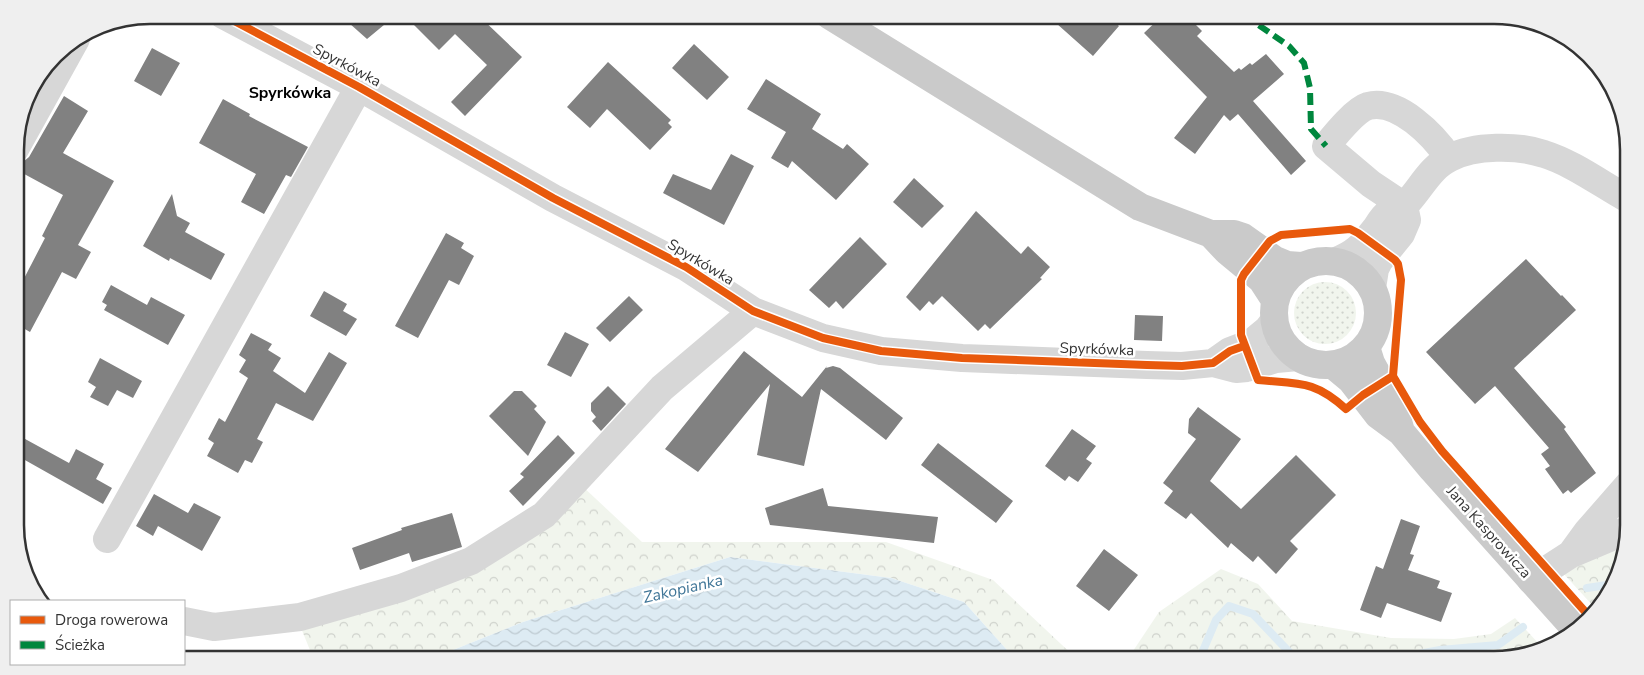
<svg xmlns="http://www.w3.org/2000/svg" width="1644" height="675" viewBox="0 0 1644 675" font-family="'Nunito Sans',sans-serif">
	<defs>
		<pattern id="grass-dots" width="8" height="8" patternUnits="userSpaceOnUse" patternTransform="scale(1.25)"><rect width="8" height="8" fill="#f1f5ed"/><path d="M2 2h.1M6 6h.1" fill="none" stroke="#cfd2cc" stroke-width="1.8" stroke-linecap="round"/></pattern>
		<pattern id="forest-crowns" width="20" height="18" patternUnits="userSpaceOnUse" patternTransform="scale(1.25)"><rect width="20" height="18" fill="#f1f5ed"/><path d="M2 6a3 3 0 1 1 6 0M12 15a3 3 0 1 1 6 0" fill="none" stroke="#cfd2cc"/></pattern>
		<pattern id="water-waves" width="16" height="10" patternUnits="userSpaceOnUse" patternTransform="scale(1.25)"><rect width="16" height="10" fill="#ddebf3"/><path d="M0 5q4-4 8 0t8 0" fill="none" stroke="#becad1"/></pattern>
	</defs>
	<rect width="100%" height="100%" fill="#fff"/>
	<path fill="url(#grass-dots)" d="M1294 313a31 31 0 1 1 62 0a31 31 0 1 1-62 0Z"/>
	<path fill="url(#forest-crowns)" d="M580,484L642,542H886L993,580L1078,660H1016L964,602L891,578L730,557L523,622L428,660H314L299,623L437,582Z
		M1616,548L1624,549L1619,577L1595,608L1562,572Z
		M1221,569L1258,584L1292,621L1391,638L1454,639L1491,634L1515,618L1540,645L1503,660H1127L1159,612Z"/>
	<path fill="url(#water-waves)" d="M730,557L891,578L964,602L1016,660H428L523,622Z"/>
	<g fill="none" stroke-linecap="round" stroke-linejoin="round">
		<path stroke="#ddebf3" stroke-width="8" d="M1587,588L1607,585L1611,587
			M1199,660L1216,620L1229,606L1253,614L1292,655L1301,660
			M1386,660L1440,650L1498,645L1523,627"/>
	</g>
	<path fill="#818181" d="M340,15H396L367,39Z
		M404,15H478L522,57L465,116L451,102L487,65L455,34L439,50Z
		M1047,15H1107L1119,26L1093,56Z
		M1163,15H1186L1202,31L1197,36L1234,72L1239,68L1241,70L1250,63L1252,65L1266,54L1284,74L1253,101L1306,161L1291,175L1238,114L1230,121L1224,115L1195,154L1174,138L1207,97L1144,33Z
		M694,44L729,77L707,100L672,68Z
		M152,48L180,63L161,96L134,81Z
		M608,62L671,120L668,123L672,127L650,150L607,109L590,128L567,107Z
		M766,79L821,114L812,129L843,149L847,144L869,164L836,200L792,161L788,168L771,158L786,132L747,109Z
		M64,96L88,111L63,153L114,181L78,245L91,252L76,279L62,272L30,332L16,324V294L45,238L42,236L63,195L15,169V165L23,162L29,157Z
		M223,99L250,114L249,116L308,147L291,177L286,175L264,214L241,202L256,174L199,143Z
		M731,154L754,166L724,225L663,193L673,174L711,190Z
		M914,178L944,206L922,228L893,202Z
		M172,194L177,216L190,223L185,232L225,254L211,280L170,258L169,261L143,246Z
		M976,211L1021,254L1028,246L1050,267L1040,278L1042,279L990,329L985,324L978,331L942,296L933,305L929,301L920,311L906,297Z
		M446,233L464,243L461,248L474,256L459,285L449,280L418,338L395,326Z
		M860,237L887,264L843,309L836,301L829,308L809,290Z
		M1526,259L1561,296L1562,295L1576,310L1514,368L1566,427L1564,429L1596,473L1571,493L1568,490L1563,494L1545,469L1550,466L1541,454L1549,448L1495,386L1475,404L1426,352Z
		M111,285L147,305L151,297L185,315L168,345L104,310L107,305L102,302Z
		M324,291L347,304L343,311L357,319L346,336L310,316Z
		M629,296L643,310L610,342L596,328Z
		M1135,315L1163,316L1162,341L1134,340Z
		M565,332L589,344L571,377L547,365Z
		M251,333L272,344L268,350L281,358L273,371L305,393L329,352L347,363L313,421L276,403L257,439L263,442L252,463L245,460L238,473L207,456L214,443L208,439L219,418L225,422L248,378L239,372L246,360L239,355Z
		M744,351L802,397L827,366L826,368L833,366L840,368L903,418L886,440L821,389L804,466L757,455L770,384L698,472L665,449Z
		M100,358L142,381L133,398L117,390L108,406L90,397L96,387L88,382Z
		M608,386L626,404L601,431L592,421L596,417L591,411V403Z
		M514,391H522L537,406L534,409L546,422L528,456L489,416Z
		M1198,407L1241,439L1210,481L1241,509L1296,455L1336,495L1290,541L1298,549L1276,574L1258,556L1253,562L1231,543L1228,548L1191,513L1186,519L1164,503L1173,491L1163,483L1196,439L1188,433L1189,419Z
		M1072,429L1096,446L1086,459L1092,463L1078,482L1069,476L1065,481L1045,466Z
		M16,434L69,463L76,449L104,464L96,479L112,488L103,504L16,455Z
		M558,435L575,453L523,506L509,491L524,477L520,474Z
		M938,443L1013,501L996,523L921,465Z
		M823,488L828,506L938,517L934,543L770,525L765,508Z
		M154,494L188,513L194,503L221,517L202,551L158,526L153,536L136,526Z
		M452,513L462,547L412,562L409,553L360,570L352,548L402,530L401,528Z
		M1401,519L1420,526L1410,554L1414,555L1408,570L1440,581L1437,588L1452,593L1441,622L1387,603L1381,618L1360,610L1376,566L1383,569Z
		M1104,549L1138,575L1109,611L1076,586Z"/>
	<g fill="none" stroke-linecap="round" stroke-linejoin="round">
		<path stroke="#d7d7d7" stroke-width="28" d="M223,15L359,87L553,198L686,267L753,311L823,338L881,351L962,358L1147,365L1182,366L1213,363L1236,369L1247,368L1276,359L1298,357
			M15,149L76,39
			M1336,261C1357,253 1362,245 1376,228C1379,223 1383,216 1388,213C1393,209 1401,209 1405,205C1420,190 1430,167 1450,158C1474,145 1518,145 1544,154C1573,163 1601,184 1628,199
			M1372,288L1375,269L1379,261L1401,234L1407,220L1404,206L1371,184L1326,146C1335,135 1355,110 1368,106C1398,98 1434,136 1449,158
			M1213,363L1230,351L1251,343L1268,329L1274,321
			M107,539L359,87
			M1571,554L1587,532L1629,484
			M1531,580L1571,554L1628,530
			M184,621L214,627L300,617L401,588L471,561L544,515L662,388L753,311"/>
		<path stroke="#cacaca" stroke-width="28" d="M829,15L1140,207L1211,234H1234L1243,237L1275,260L1287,265L1301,266
			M1211,234L1227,251L1262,280L1275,300
			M1274 313a52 52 0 1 1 104 0a52 52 0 1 1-104 0Z
			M1366,347L1371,363L1393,403L1401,432
			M1333,365L1351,380L1378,415L1401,432L1432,469L1577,631"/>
		<path stroke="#00873e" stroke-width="6" stroke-dasharray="12 6" stroke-linecap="butt" d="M1244,15L1289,46L1304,63L1310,88L1311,129L1326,146"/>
		<g stroke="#fff" stroke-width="11">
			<path id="cycleway" d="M223,15L359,87L553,198L686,267L753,311L823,338L881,351L962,358L1147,365L1182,366L1213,363L1230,351L1244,346
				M1393,376L1363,395L1346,409C1314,380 1299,384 1258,380L1241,335V280L1244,274L1270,241L1281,235L1350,229L1358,233L1395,260L1398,264L1401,280L1393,376L1420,422L1442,451L1589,616"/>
		</g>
		<use href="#cycleway" stroke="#e8590c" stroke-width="8"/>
	</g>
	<g text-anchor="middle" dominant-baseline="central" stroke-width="5" stroke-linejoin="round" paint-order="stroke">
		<g font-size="15" fill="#333" stroke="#fff">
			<text transform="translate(347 65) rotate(28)">Spyrkówka</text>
			<text transform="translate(701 262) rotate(31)">Spyrkówka</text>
			<text transform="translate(1097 349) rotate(2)">Spyrkówka</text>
			<text transform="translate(1489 532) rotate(48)">Jana Kasprowicza</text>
		</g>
		<g font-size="16" font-weight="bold" fill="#000" stroke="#fff">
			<text x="290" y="93">Spyrkówka</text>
		</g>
		<g font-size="16" font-style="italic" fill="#3f7597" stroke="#fff">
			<text transform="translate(683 589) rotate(-13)">Zakopianka</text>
		</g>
	</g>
	<path d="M0 0H1644V675H0ZM150 24H1494A126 126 0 0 1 1620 150V525A126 126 0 0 1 1494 651H150A126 126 0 0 1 24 525V150A126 126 0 0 1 150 24Z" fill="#efefef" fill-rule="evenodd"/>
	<path fill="none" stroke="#333" stroke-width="2.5" d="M150 24H1494A126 126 0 0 1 1620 150V525A126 126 0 0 1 1494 651H150A126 126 0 0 1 24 525V150A126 126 0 0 1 150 24Z"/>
	<rect x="10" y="600" width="175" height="65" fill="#ffffff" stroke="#adadad"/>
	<rect x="20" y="616" width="25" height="8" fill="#e8590c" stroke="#adadad"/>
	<text x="55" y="625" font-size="15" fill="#333333">Droga rowerowa</text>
	<rect x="20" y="641" width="25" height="8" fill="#00873e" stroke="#adadad"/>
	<text x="55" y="650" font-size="15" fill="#333333">Ścieżka</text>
</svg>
